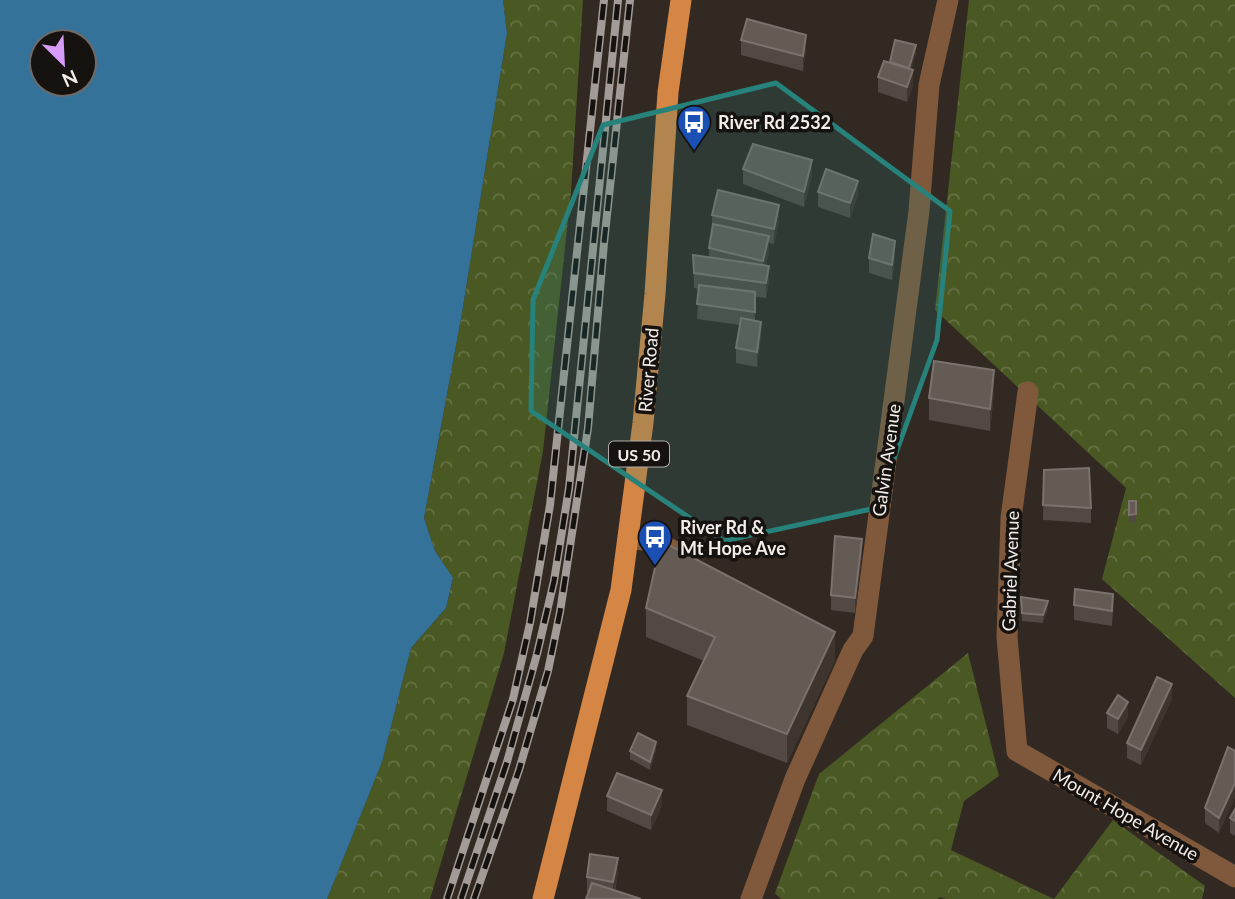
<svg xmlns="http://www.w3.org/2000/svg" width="1235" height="899" viewBox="0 0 1235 899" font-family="Lato,sans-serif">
	<defs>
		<pattern id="forest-crowns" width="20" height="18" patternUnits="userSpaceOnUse" patternTransform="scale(1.75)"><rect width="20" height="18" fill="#4a5923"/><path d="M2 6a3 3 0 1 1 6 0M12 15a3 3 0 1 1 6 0" fill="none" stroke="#657143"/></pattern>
	</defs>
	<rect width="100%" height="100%" fill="#322923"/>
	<path fill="url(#forest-crowns)" d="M503,0H583L571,192L543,451L504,653L430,899H327L382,762L411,648L446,608L453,579L435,551L424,518L462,313L507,33Z
		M969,0H1235V698L1102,579L1126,488L935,310Z
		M968,653L999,776L964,801L951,850L1054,899L1113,820L1205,886L1202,899H946L940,897L937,899H781L775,893L819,774Z"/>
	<path fill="#35729a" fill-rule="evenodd" d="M0,0H503L507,33L462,313L424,518L435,551L453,578L446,608L411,648L382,762L327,899H0ZM42,42H84V84H42Z"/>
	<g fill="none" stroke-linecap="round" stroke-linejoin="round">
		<path stroke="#80593c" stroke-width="21" d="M1028,392L1011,518L1007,637L1017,751L1235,877
			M629,538L658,542L686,558
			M751,899L795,779L853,650L863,636L919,211L929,85L948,0"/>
		<path stroke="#d58544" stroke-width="21" d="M543,899L621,590L643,423L655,294L668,92L681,0"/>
		<g stroke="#a39b97" stroke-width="8">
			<path id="rail" d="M447,899L513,699L530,623L550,505L604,0
				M461,899L507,762L537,654L554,581L569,488L618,0
				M474,899L519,770L548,671L560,612L588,428L604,243L630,0"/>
		</g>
		<use href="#rail" stroke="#161210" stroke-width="5" stroke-dasharray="16" stroke-linecap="butt"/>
	</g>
	<path fill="#534944" d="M741,40L806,50L803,71L741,55Z
		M916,53L911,69L913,85L907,102L878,92V77L890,62Z
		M743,169L812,175L804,207L743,184Z
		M818,192L858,196L850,218L818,207Z
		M712,215L779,220L774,244L769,243V252L766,265L769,281L766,298L755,297V321L761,337L757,367L736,363V348L740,325L697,319L699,289L694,288L693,255L709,257V248L712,229Z
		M895,256L892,280L869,273V258Z
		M994,392L990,431L929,420V398Z
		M1044,470L1091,508V523L1043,520Z
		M1129,501H1136V522L1129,523Z
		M862,554L855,613L831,610V595Z
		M1021,597L1048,609L1043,623L1022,621Z
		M1074,605L1113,609L1112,626L1074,620Z
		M646,608L835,660L787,763L687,725V696L704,661L646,637Z
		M1172,699L1141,765L1127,758V743Z
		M1107,713L1128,717L1118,734L1107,728Z
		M1228,747L1219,833L1205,823V808Z
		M656,750L650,770L630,759V751Z
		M607,796L662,805L651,830L607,811Z
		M1235,809V836L1230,833V818Z
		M618,873L615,891L587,892V877Z"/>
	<path fill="#3f352f" d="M806,35V50L803,71V56Z
		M916,45V53L909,78V70Z
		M913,70V85L907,102V87Z
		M812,160V175L804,207V192Z
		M858,181V196L850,218V203Z
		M779,205V220L774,244V229Z
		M769,236V252L763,276V261Z
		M895,241V256L892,280V265Z
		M769,266V281L766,298V283Z
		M761,322V337L757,367V352Z
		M994,370V392L990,431V409Z
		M862,539V554L855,613V598Z
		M1048,601V609L1043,623V615Z
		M835,632V660L787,763V734Z
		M1172,684V699L1141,765V750Z
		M1128,702V717L1118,734V719Z
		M656,742V750L650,770V762Z
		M1235,783V798L1219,833V818Z
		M662,790V805L651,830V815Z
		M618,858V873L613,897V882Z"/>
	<path fill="#645b55" stroke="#7b726d" stroke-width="2" d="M747,19L806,35L803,56L741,40Z
		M895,40L916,45L909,68L890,62Z
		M884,61L913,70L907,87L878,77Z
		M753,144L812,160L804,192L743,169Z
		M826,169L858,181L850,203L818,192Z
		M718,190L779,205L774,229L712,215Z
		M713,224L769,236L763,261L709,248Z
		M873,234L895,241L892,265L869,258Z
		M693,255L769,266L766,283L694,273Z
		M699,285L755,292V312L697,304Z
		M741,318L761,322L757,352L736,348Z
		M934,361L994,370L990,409L929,398Z
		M1089,468L1091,508L1043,505L1044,470Z
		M1129,501H1136V514L1129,515Z
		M835,536L862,539L855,598L831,595Z
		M661,541L835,632L787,734L687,696L715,637L646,608Z
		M1075,589L1113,594L1112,611L1074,605Z
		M1021,597L1048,601L1043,615L1022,613Z
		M1157,677L1172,684L1141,750L1127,743Z
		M1118,695L1128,702L1118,719L1107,713Z
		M638,733L656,742L650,762L630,751Z
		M1228,747L1235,751V783L1219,818L1205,808Z
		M617,773L662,790L651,815L607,796Z
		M1235,809V821L1230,818Z
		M590,854L618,858L613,882L587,877Z
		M592,883L641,899H586Z"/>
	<path fill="#26827a" fill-opacity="0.2" stroke="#26827a" stroke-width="5" stroke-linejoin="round" d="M776,83L950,211L937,340L876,508L724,541L531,411L533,300L603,125Z"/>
	<defs>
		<g id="bus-pin" transform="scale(1.75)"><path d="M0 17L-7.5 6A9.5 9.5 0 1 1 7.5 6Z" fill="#1a4fb4" stroke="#161210"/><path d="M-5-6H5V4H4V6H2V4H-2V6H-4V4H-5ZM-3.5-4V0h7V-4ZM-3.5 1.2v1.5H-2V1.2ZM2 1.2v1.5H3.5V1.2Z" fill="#fff"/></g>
	</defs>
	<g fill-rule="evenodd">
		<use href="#bus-pin" x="694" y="122"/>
		<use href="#bus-pin" x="655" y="537"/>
	</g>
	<g text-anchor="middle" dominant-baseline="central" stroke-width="7" stroke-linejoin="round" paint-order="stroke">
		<rect fill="#161210" stroke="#b1aca9" stroke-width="2" x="609" y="441.5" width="60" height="25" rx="5"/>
		<g font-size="16" font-weight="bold" fill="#f4eeea">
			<text x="639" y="454">US 50</text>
		</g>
		<g font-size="18" font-weight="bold" fill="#f4eeea" stroke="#161210" text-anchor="start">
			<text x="718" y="122">River Rd 2532</text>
			<text x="680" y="527">River Rd &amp;<tspan x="680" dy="21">Mt Hope Ave</tspan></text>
		</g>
		<g font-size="18" fill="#f4eeea" stroke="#161210">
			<text transform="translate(648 370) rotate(-85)">River Road</text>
			<text transform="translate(886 460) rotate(-82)">Galvin Avenue</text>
			<text transform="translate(1010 571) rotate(-88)">Gabriel Avenue</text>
			<text transform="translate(1126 814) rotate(30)">Mount Hope Avenue</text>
		</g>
	</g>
	<g transform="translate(63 63) rotate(156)"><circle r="33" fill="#161210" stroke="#6f6a67" stroke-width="2"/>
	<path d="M0-5L12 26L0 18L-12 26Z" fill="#d79bf9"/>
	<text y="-10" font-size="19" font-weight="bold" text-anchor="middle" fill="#f4eeea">N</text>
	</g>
</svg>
